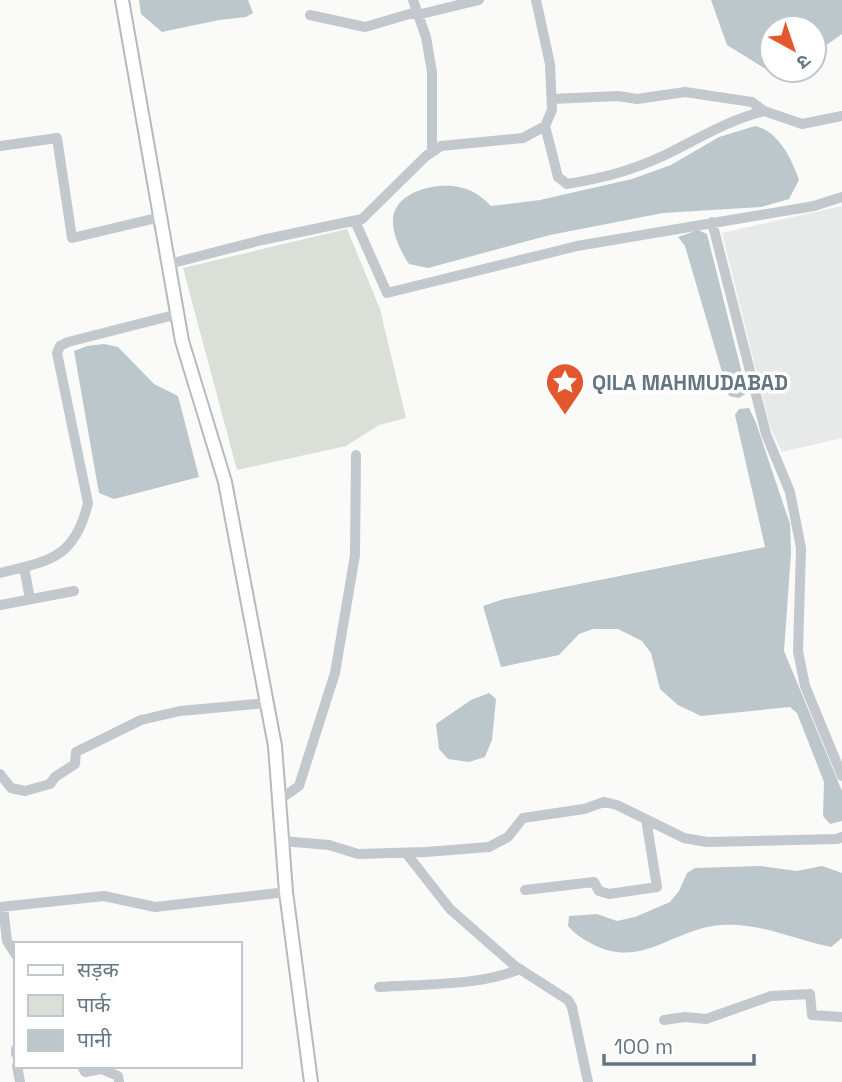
<svg xmlns="http://www.w3.org/2000/svg" width="842" height="1082" viewBox="0 0 842 1082" font-family="'Space Grotesk','Noto Sans Devanagari',sans-serif">
	<rect width="100%" height="100%" fill="#fafaf8"/>
	<path fill="#e8e9e9" d="M842,206V438L782,452L770,427L722,233Z"/>
	<path fill="#dadfd7" d="M347,229L380,309L406,418L379,425L346,446L237,470L183,268Z"/>
	<path fill="#bbc7cb" d="M139,0H248L253,13L246,17L219,20L162,32L141,14Z
		M711,0H842V34L814,54V28H772V70H786L772,73L727,45Z
		M755,126C778,131 792,159 799,180L789,199L761,207L663,213L550,235L428,268L409,264C401,252 392,234 393,219C395,191 437,182 459,187C473,190 481,196 491,206L540,200L632,179L671,165L719,137Z
		M698,230L707,234L747,393L739,398L729,396L685,246L678,237Z
		M104,344L118,347L154,384L178,396L199,477L114,499L99,493L74,351L87,346Z
		M749,408L756,423L790,524L791,553L784,651L842,791V821L830,824L823,816L824,782L797,713L790,707L701,716L678,705L660,689L651,653L642,641L618,629H593L579,634L559,655L501,667L483,606L504,599L765,547L735,415L739,409Z
		M489,693L496,699L492,740L485,757L469,762L448,759L439,749L436,724L471,700Z
		M760,866L797,871L822,866L842,873V938L831,947C795,940 759,922 721,925C674,928 643,969 594,945C583,939 576,935 568,926L569,916L597,914L617,921L635,917L670,902L679,891L687,873L695,868Z"/>
	<g fill="none" stroke-linecap="round" stroke-linejoin="round">
		<g stroke="#b5babe" stroke-width="16">
			<path id="major" d="M122,0L182,341L225,482L275,746L286,892L311,1082"/>
		</g>
		<path stroke="#c3c8cc" stroke-width="10" d="M413,0L426,37L432,72V152
			M310,15L365,27L416,12
			M417,15L479,0
			M552,99L618,96L637,99L685,92L752,102L764,111L802,124L842,116
			M545,126L558,177L567,184C603,178 631,171 665,155C698,139 728,120 764,111
			M0,146L57,138L72,238L161,217
			M355,221L387,293L577,246L814,206L842,197
			M712,222L766,434L790,492L801,548L798,651L805,686L842,776
			M169,264L262,240L362,219L426,156L441,146L523,138L545,126L552,110L550,64L536,0
			M24,567L30,599
			M0,573C50,561 75,558 88,503L57,353L60,346L68,342L178,314
			M0,605L74,591
			M0,774L11,788L25,791L50,784L55,777L75,764L76,752L141,720L180,711L267,703
			M279,800L299,786L335,673L355,555L356,455
			M282,841L329,845L358,854L426,852L489,847L508,837L523,818L584,809L604,802L617,805L684,838L707,842L837,839L842,837
			M406,853L450,909L515,966L568,1000L572,1007L588,1082
			M525,890L594,882L599,891L609,894L657,887L646,819
			M0,907L104,896L155,907L286,892
			M3,907L7,941L16,955
			M379,987C423,984 480,986 520,969
			M664,1020L685,1017L706,1019L771,996L810,994L812,1015L842,1017
			M16,1049V1054
			M17,1066L20,1082
			M82,1066L85,1072L101,1069L118,1076L119,1082"/>
		<use href="#major" stroke="#fff" stroke-width="12"/>
	</g>
	<defs>
		<g id="sight-pin" transform="scale(2.0125)"><path d="M0 17L-7.5 6A9.5 9.5 0 1 1 7.5 6Z" fill="#e4572e" stroke="#fff"/><path d="M0-6L1.8-2.2L6-1.7L2.9 1.2L3.7 5.4L0 3.3L-3.7 5.4L-2.9 1.2L-6-1.7L-1.8-2.2Z" fill="#fff"/></g>
	</defs>
	<g fill-rule="evenodd">
		<use href="#sight-pin" x="565" y="382"/>
	</g>
	<g text-anchor="middle" dominant-baseline="central" stroke-width="7" stroke-linejoin="round" paint-order="stroke">
		<g font-size="21" font-weight="bold" fill="#657683" stroke="#fff" text-anchor="start">
			<text x="592" y="382">QILA MAHMUDABAD</text>
		</g>
	</g>
	<rect x="14" y="942" width="228" height="126" fill="#ffffff" stroke="#c1c8cd" stroke-width="2"/>
	<rect x="28" y="965" width="35" height="10" fill="#ffffff" stroke="#c1c8cd" stroke-width="2"/>
	<text x="77" y="977" font-size="21" fill="#657683">सड़क</text>
	<rect x="28" y="995" width="35" height="21" fill="#dadfd7" stroke="#c1c8cd" stroke-width="2"/>
	<text x="77" y="1012" font-size="21" fill="#657683">पार्क</text>
	<rect x="28" y="1030" width="35" height="21" fill="#bbc7cb" stroke="#c1c8cd" stroke-width="2"/>
	<text x="77" y="1047" font-size="21" fill="#657683">पानी</text>
	<g transform="translate(793 49) rotate(140)"><circle r="33" fill="#ffffff" stroke="#c1c8cd" stroke-width="2"/>
	<path d="M0-5L12 26L0 18L-12 26Z" fill="#e4572e"/>
	<text y="-10" font-size="19" font-weight="bold" text-anchor="middle" fill="#657683">उ</text>
	</g>
	<path d="M604 1054v10h150v-10" fill="none" stroke="#657683" stroke-width="3.5"/>
	<text x="614" y="1054" font-size="21" fill="#657683" stroke="#ffffff" stroke-width="5" paint-order="stroke">100 m</text>
</svg>
